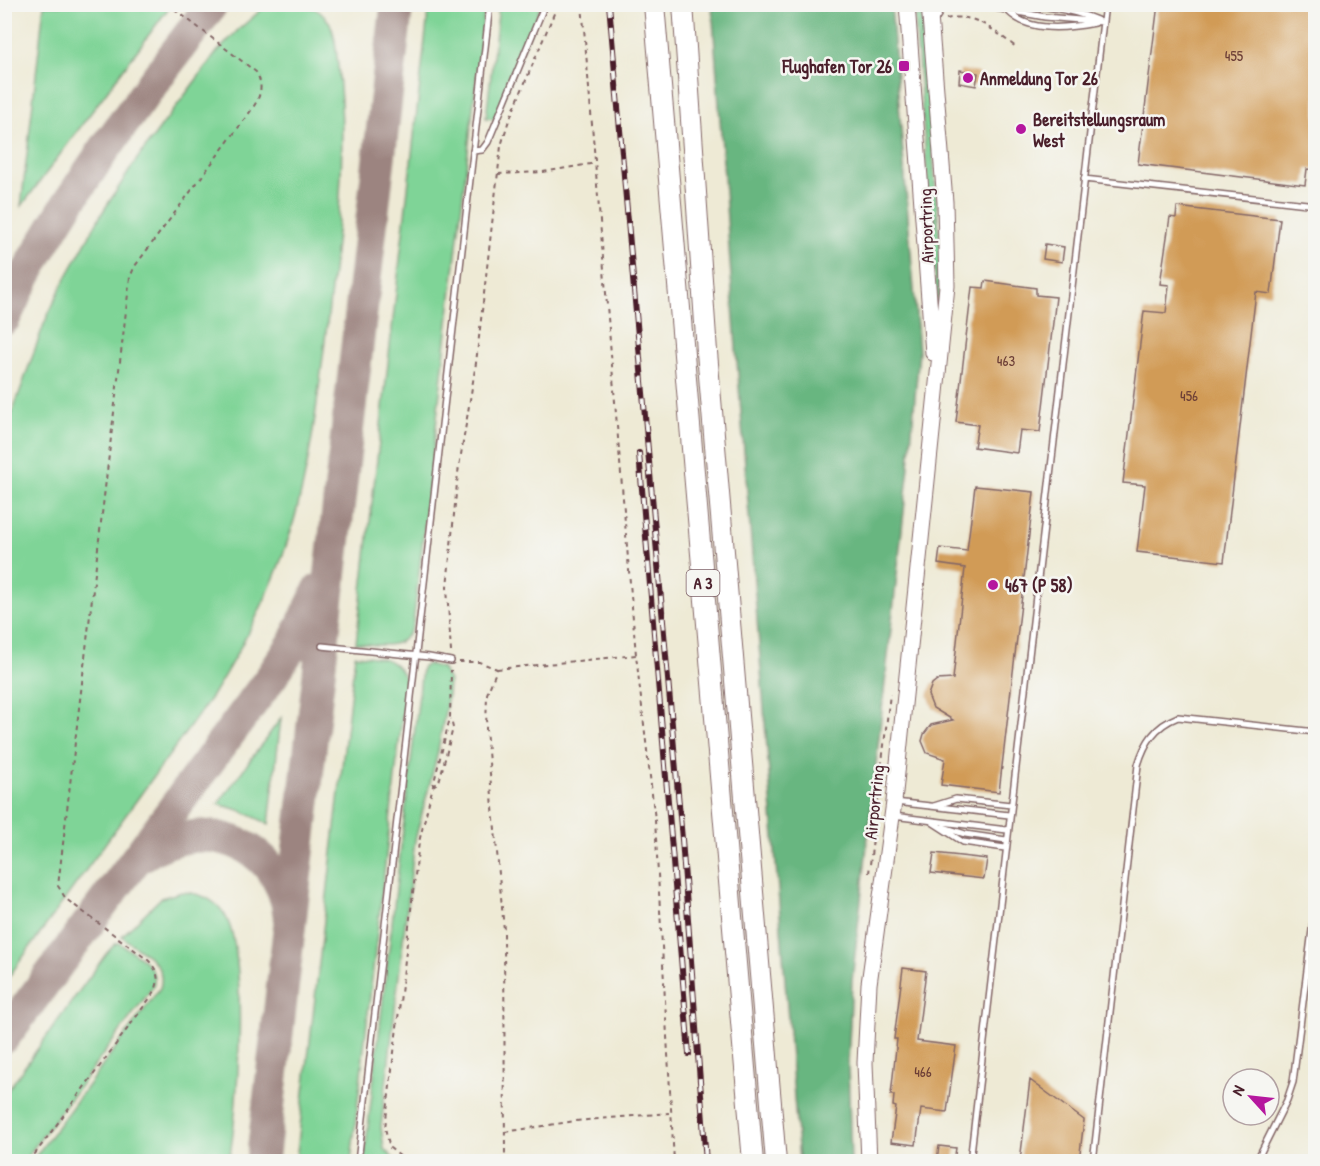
<svg xmlns="http://www.w3.org/2000/svg" width="1320" height="1166" viewBox="0 0 1320 1166" font-family="'Patrick Hand',sans-serif">
	<rect width="100%" height="100%" fill="#f6f6f2"/>
	<filter id="ink" filterUnits="userSpaceOnUse"><feTurbulence type="fractalNoise" baseFrequency=".0167" numOctaves="2"/><feDisplacementMap in="SourceGraphic" scale="12" xChannelSelector="R" yChannelSelector="G"/><feConvolveMatrix kernelMatrix="1 2 1 2 8 2 1 2 1" color-interpolation-filters="sRGB"/></filter>
	<filter id="wash" filterUnits="userSpaceOnUse"><feTurbulence type="fractalNoise" baseFrequency=".008" numOctaves="4" result="noise"/><feDisplacementMap in="SourceGraphic" scale="24" xChannelSelector="R" yChannelSelector="G"/><feGaussianBlur stdDeviation="1.35" result="paint"/><feColorMatrix in="noise" values="0 0 0 0 0 0 0 0 0 0 0 0 0 0 0 0 0 1.4 0 .05"/><feComposite in="paint" operator="in"/></filter>
	<g filter="url(#wash)">
		<rect width="100%" height="100%" fill="#eeead5"/>
		<path fill="#7fd497" stroke="#647a61" stroke-width="1.5" d="M268,4C291,4 315,0 329,22C336,35 336,52 338,66C348,151 337,240 327,324C318,396 311,468 289,537C271,594 243,645 212,696L5,982V433L44,324L62,285L102,213L137,159L217,52L238,30Z
			M44,5H171L21,207Z
			M429,5H485L413,624C405,652 378,645 356,643Z
			M499,5H541L495,119L486,118Z
			M922,15L941,257L938,316L915,17Z
			M355,655C378,657 398,656 406,682L351,1161H296Z
			M428,664L442,668L449,681L448,695L437,756L415,840L381,1127L384,1149L396,1161H364L422,668Z
			M281,718L269,824L239,810L218,804Z
			M182,892C201,893 219,901 227,919C248,963 238,1111 229,1161H32L160,988C168,960 137,951 122,936L161,898Z
			M119,943C135,954 160,965 153,987L24,1161H5V1094L106,954L115,944Z"/>
		<path fill="#67b680" stroke="#586a56" stroke-width="1.5" d="M712,5H891L919,352L909,466L852,981L848,1064L851,1161H799L736,348Z"/>
		<g fill="none" stroke-linecap="round" stroke-linejoin="round">
			<path stroke="#9c8480" stroke-width="33" d="M4,319C57,204 137,105 212,4
				M143,855C201,815 279,840 289,914
				M4,1037L272,676L293,644L319,590
				M262,1162L397,4"/>
		</g>
		<g id="blocks">
			<path fill="#d19b57" d="M1158,4L1200,7L1201,4H1316V170L1307,169L1305,185L1138,164Z
				M960,70L978,73L976,86L959,83Z
				M1177,207L1280,219L1271,294L1256,292L1224,562L1137,552L1145,485L1123,483L1144,311L1166,313L1169,285L1160,284L1170,217L1176,218Z
				M1045,244L1064,247L1062,262L1043,259Z
				M985,281L1036,288V295L1056,297L1040,432L1020,430L1017,453L974,447L978,425L956,422L972,287L984,288Z
				M975,486L1034,492L999,792L941,785L945,759L927,753L922,741L924,734L931,725L953,720L933,708L928,695L932,684L937,680L953,679L965,568L938,564L940,548L967,551Z
				M934,853L987,859L984,879L931,873Z
				M903,968L926,971L917,1041L956,1046L947,1112L921,1109L916,1145L891,1142L896,1107L893,1106L894,1095H891L897,1039H894Z
				M1030,1080L1084,1120L1079,1161H1020Z
				M939,1146L956,1148L954,1161H937Z"/>
		</g>
	</g>
	<g filter="url(#ink)">
		<use href="#blocks" fill-opacity="0" stroke="#836666" stroke-width="1.5"/>
		<g fill="none" stroke-linecap="round" stroke-linejoin="round">
			<g stroke="#836666" stroke-width="8">
				<path id="lane" d="M974,4L1045,17L1103,22
					M1010,11C1035,1 1072,10 1097,20
					M1009,12C1030,33 1069,28 1095,23
					M935,20L945,4
					M473,151L482,150L488,142L545,4
					M1084,179L1316,205
					M322,646L429,657L451,661
					M895,802L1009,815
					M934,806L956,799L1011,805
					M893,816L1007,830
					M932,822L963,842L1005,848
					M943,827L965,834L1006,840
					M358,1162L490,4
					M970,1162L1105,4
					M1093,1162L1138,765C1145,742 1155,726 1178,717L1316,732
					M1256,1162L1287,1100L1293,1082L1316,898"/>
			</g>
			<g stroke="#836666" stroke-width="17">
				<path id="secondary" d="M907,4L933,353
					M869,1162L865,1063L869,984L894,802L947,286L945,202L929,4"/>
			</g>
			<g stroke="#836666" stroke-width="22">
				<path id="highway" d="M654,4L753,1162
					M683,4L707,352L776,1162"/>
			</g>
			<path stroke="#836666" stroke-width="2" stroke-dasharray="4.5 4.5" stroke-linecap="butt" d="M582,4L636,655L655,820L674,1162
				M946,19C976,12 992,30 1016,47
				M498,174L543,172L596,163
				M451,652L447,587L458,473L476,363L501,146L508,123L558,4
				M459,662H479L497,669L487,694L486,729L504,930L505,1162
				M497,669L636,655
				M433,786L439,782L453,728L451,719
				M869,873L890,694
				M505,1132L575,1121L669,1113
				M29,1162L153,994C161,981 158,970 148,960L66,899L58,886L130,277L135,266L247,116C258,101 266,89 256,72L168,4
				M407,1162L390,1148L385,1128L419,842L450,718L451,670"/>
			<use href="#lane" stroke="#fff" stroke-width="5"/>
			<use href="#secondary" stroke="#fff" stroke-width="15"/>
			<use href="#highway" stroke="#fff" stroke-width="20"/>
			<g stroke="#4a1f2b" stroke-width="6">
				<path id="rail" d="M609,4L682,839L706,1162
					M639,453L689,1054"/>
			</g>
			<use href="#rail" stroke="#f6f6f2" stroke-width="4" stroke-dasharray="11" stroke-linecap="butt"/>
		</g>
	</g>
	<g fill="#b5179e" stroke="#f6f6f2" stroke-width="2">
		<rect x="898" y="60" width="12" height="12" rx="3"/>
		<circle cx="968" cy="78" r="6"/>
		<circle cx="1021" cy="129" r="6"/>
		<circle cx="993" cy="585" r="6"/>
	</g>
	<g text-anchor="middle" dominant-baseline="central" stroke-width="5" stroke-linejoin="round" paint-order="stroke">
		<g font-size="15" fill="#6c3e36">
			<text x="1234" y="55">455</text>
			<text x="1006" y="360">463</text>
			<text x="1189" y="395">456</text>
			<text x="923" y="1071">466</text>
		</g>
		<rect fill="#f6f6f2" stroke="#7e6067" stroke-width="1.5" x="686.5" y="570" width="33" height="26" rx="4.5"/>
		<g font-size="16" font-weight="bold" fill="#4a1f2b">
			<text x="703" y="583">A 3</text>
		</g>
		<g font-size="18" font-weight="bold" fill="#4a1f2b" stroke="#f6f6f2" text-anchor="start">
			<text x="892" y="66" text-anchor="end">Flughafen Tor 26</text>
			<text x="980" y="78">Anmeldung Tor 26</text>
			<text x="1033" y="119">Bereitstellungsraum<tspan x="1033" dy="21">West</tspan></text>
			<text x="1005" y="585">467 (P 58)</text>
		</g>
		<g font-size="18" fill="#4a1f2b" stroke="#f6f6f2">
			<text transform="translate(926 226) rotate(-92)">Airportring</text>
			<text transform="translate(874 802) rotate(-84)">Airportring</text>
		</g>
	</g>
	<rect width="1320" height="1166" fill="none" stroke="#f6f6f2" stroke-width="24"/>
	<g transform="translate(1251 1097) rotate(297)"><circle r="28" fill="#f6f6f2" stroke="#b1a0a2" stroke-width="1.5"/>
	<path d="M0-4.5L10 22L0 15L-10 22Z" fill="#b5179e"/>
	<text y="-9" font-size="16" font-weight="bold" text-anchor="middle" fill="#4a1f2b">N</text>
	</g>
</svg>
